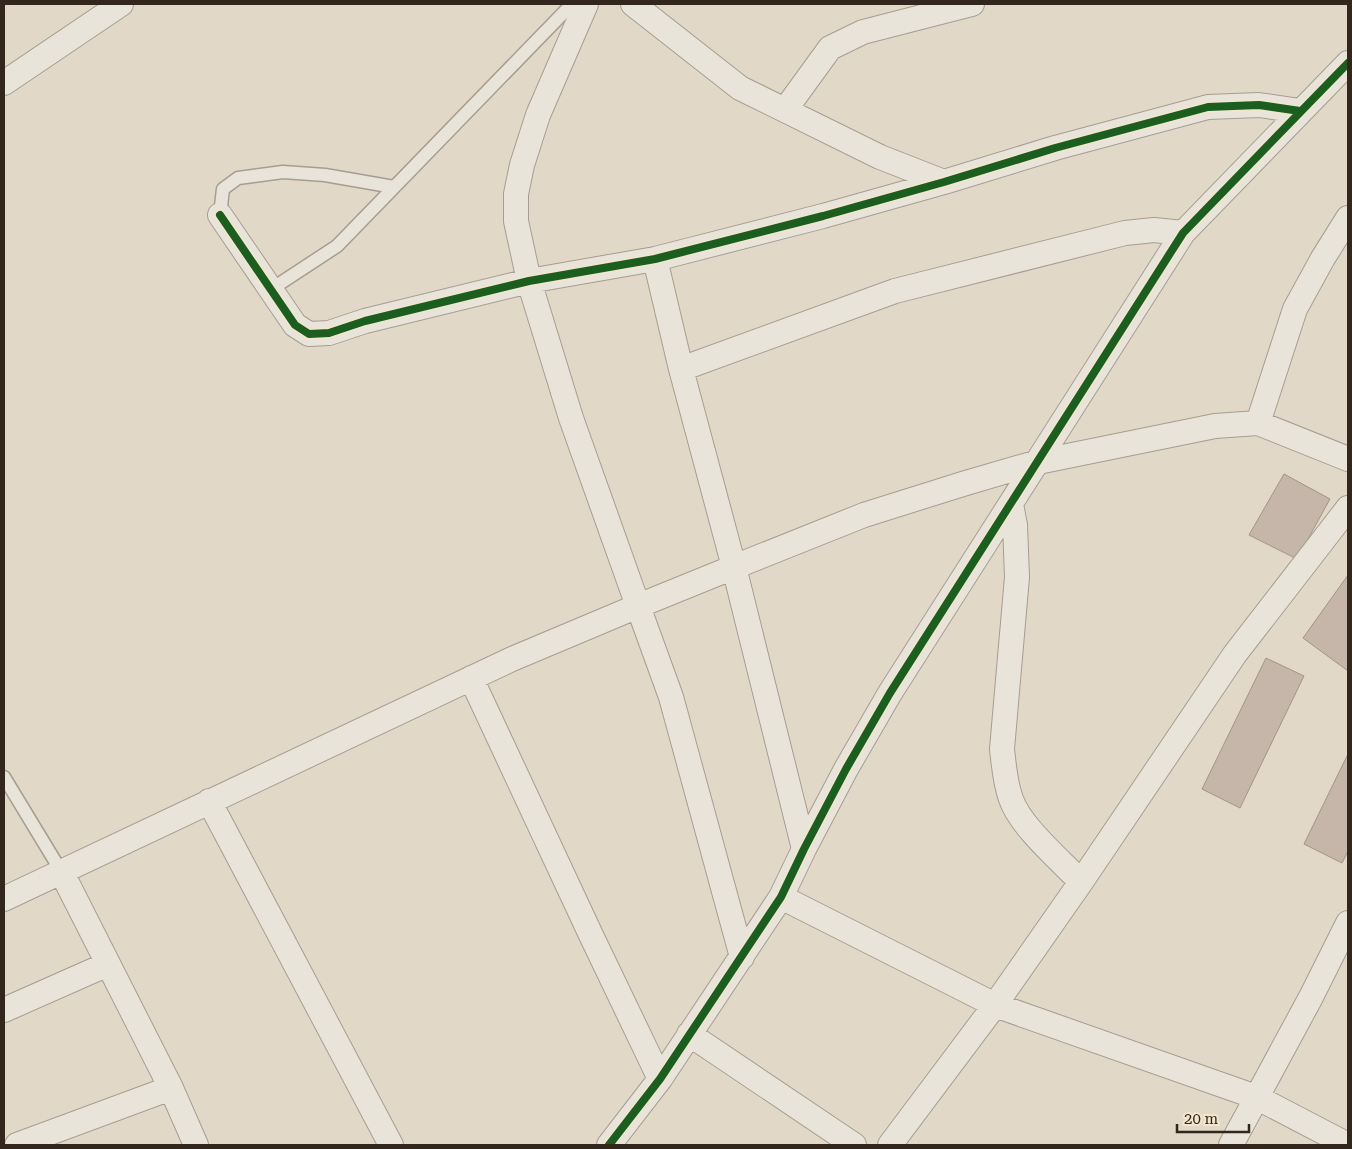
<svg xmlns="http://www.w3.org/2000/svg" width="1352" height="1149" viewBox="0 0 1352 1149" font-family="'Roboto Serif',serif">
	<rect width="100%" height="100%" fill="#e2d8c8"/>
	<path fill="#c5b6a9" stroke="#a19488" d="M1284,474L1330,499L1297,559L1249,535Z
		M1348,575V671L1303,638Z
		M1266,658L1304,676L1240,808L1202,789Z
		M1348,754V851L1342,863L1304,844Z"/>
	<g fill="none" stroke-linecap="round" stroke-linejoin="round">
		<g stroke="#a69d92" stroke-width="15">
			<path id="service" d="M220,215L223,189L238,178L283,172L325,175L394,187
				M270,290L337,246L572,4
				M4,777L61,871"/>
		</g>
		<g stroke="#a69d92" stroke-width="26">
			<path id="minor" d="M586,4L538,115L522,165L516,194V221L529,281L571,418L638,606L734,567L804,849
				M633,4L740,88L880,157L944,182
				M4,83L121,4
				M785,110L830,48L863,32L972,4
				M220,215L295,325L309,334L329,333L365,321L529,281L655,259L823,216L944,182L1055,148L1208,107L1259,105L1300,111
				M1348,218L1323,258L1295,309L1258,423L1348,459
				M655,259L681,369L734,567L864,515L966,483L1038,462L1215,426L1258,423
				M681,369L895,291L1125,233L1154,230L1183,233
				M1011,504L1015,525L1017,577L1002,749C1004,766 1005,783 1011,799C1020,826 1061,861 1081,882
				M471,678L590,933L660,1079
				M209,801L391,1145
				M61,871L171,1088L196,1145
				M781,897L995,1005L1256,1097L1348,1145
				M4,899L512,659L638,606L671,697L742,957
				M4,1010L108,964
				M689,1034L854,1145
				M17,1145L171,1088
				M609,1145L660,1079L781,897L804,849L846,769L890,693L1183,233L1348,63
				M890,1145L995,1005L1081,882L1235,654L1348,508
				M1231,1145L1311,997L1348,923"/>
		</g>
		<use href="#service" stroke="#e9e4da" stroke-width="12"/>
		<use href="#minor" stroke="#e9e4da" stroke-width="24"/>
		<g stroke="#f3e6cd" stroke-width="11">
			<path id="cycleway" d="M220,215L295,325L309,334L329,333L365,321L529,281L655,259L823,216L944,182L1055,148L1208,107L1259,105L1300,111
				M609,1145L660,1079L781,897L804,849L846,769L890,693L1183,233L1348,63"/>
		</g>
		<use href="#cycleway" stroke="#1b5e20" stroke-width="8"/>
	</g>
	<rect width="1352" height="1149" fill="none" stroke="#33261c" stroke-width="10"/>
	<path d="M1177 1124v8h72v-8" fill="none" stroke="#33261c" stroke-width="2.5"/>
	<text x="1184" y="1124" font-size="15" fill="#33261c" stroke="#f3e6cd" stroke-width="4" paint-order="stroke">20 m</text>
</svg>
